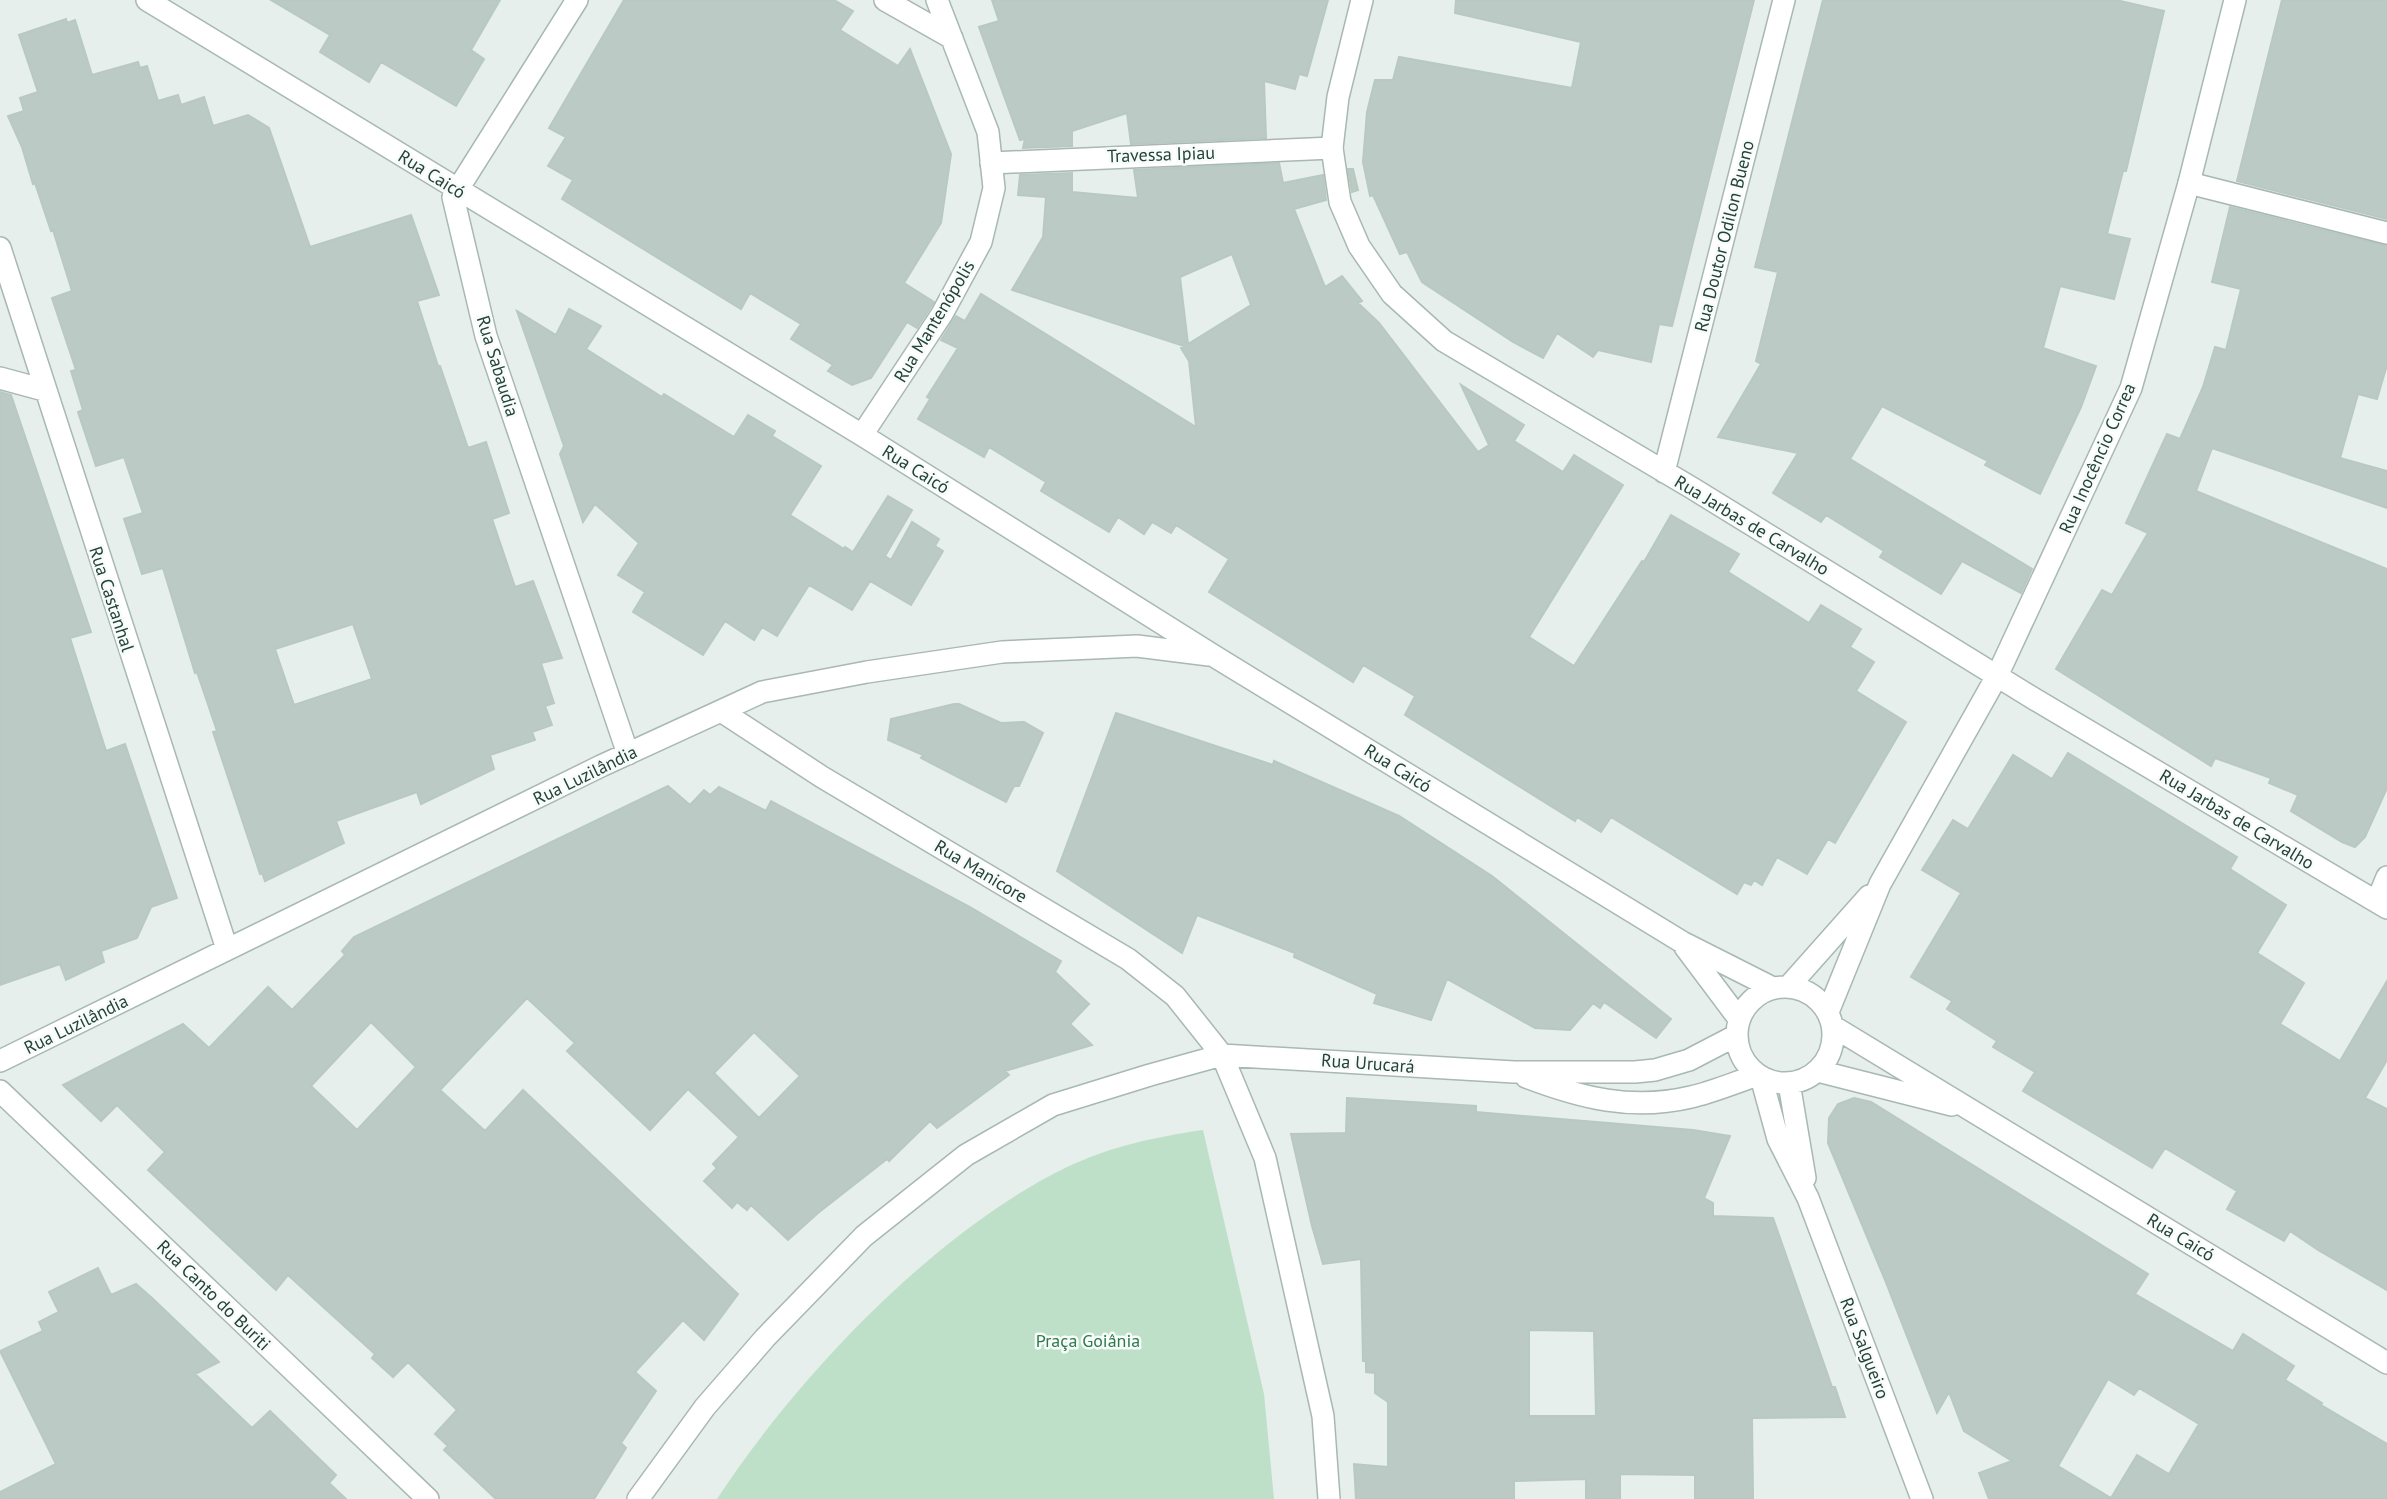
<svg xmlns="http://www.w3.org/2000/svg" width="2387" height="1499" viewBox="0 0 2387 1499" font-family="'PT Sans',sans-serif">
	<rect width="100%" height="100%" fill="#e6efeb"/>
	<path fill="#bfe0c8" d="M1203,1130L1264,1394L1274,1499H717C796,1378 934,1232 1065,1168C1108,1147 1155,1137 1203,1130Z"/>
	<path fill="#bbcac4" stroke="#b8c9c2" stroke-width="2" fill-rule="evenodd" d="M271,0H500L471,50L484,59L456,106L381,62L369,82L320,52L330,35Z
		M624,0H834L853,11L840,30L898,66L910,49L951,154L941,223L904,283L934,302L917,328L907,322L871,378L852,385L828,371L833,365L791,339L801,324L750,293L741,309L562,199L573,180L548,166L566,137L549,128Z
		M992,0H1328L1307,76L1299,74L1295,89L1264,81L1266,138L1131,144L1127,113L1072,131V146L1023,148L1025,139L1020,140L979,27L999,21Z
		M1456,0H1754L1672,326L1659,324L1651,362L1598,350L1593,357L1557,333L1543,358L1513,342L1422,282L1407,252L1400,254L1373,195L1370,196L1363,162L1367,112L1375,80H1393L1399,57L1572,88L1581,42L1455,13Z
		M1823,0H2116L2164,11L2126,171H2123L2107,234L2130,239L2114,299L2060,286L2043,348L2096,366L2081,407L2040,494L1985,465L1988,461L1882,406L1850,459L2032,569L2021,593L1962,561L1941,594L1880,557L1884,551L1826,515L1821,522L1773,493L1798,453L1718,437L1761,364L1756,361L1778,272L1755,267Z
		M2282,0H2387V219L2237,181Z
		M66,19L67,23L75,20L92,75L138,62L140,68L147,66L158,101L178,95L181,105L204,97L213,126L248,115L269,128L310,247L411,215L439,295L417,301L438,366H440L468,448L486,442L509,513L492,519L515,587L533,581L562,658L541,663L554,703L545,706L552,725L532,732L535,740L490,755L494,769L421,804L417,792L336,821L344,843L265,881L262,873L260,874L213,732L217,731L197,672L195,673L163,568L142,574L124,519L143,513L124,457L96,466L78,412L83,410L71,371L76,370L52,298L72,291L53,230L51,231L35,183L33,184L22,147L8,116L24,111L20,98L38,92L19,35ZM353,624L372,679L294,705L275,649Z
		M1279,163L1283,183L1323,175L1326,200L1294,209L1325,287L1342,276L1362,301L1358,303L1379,323L1478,452L1489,445L1461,385L1524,425L1514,441L1563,472L1574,455L1623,485L1529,637L1574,666L1642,561L1644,562L1671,515L1739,554L1728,572L1809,623L1821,605L1861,629L1850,647L1874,662L1856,691L1906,722L1835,843L1828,839L1807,874L1777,857L1762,885L1754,880L1751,885L1744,882L1737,894L1611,817L1601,832L1577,817L1575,821L1405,715L1415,696L1363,665L1353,682L1209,592L1229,559L1176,525L1171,533L1152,522L1144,534L1118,517L1109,532L1041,491L1046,482L989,447L984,457L918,419L930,399L927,397L958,348L941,340L956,316L965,321L981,294L1196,427L1189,361L1181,348L1184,346L1012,290L1043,237L1046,197L1018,195L1020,175L1072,173V192L1138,198L1134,170ZM1232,254L1251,305L1188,344L1180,277Z
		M1348,169H1353L1358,190L1352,192Z
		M2230,207L2387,246V365L2377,399L2358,394L2340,458L2387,471V508L2212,448L2196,491L2387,569V788L2365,837L2355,847L2342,842L2291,811L2298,795L2269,783L2271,778L2215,758L2211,766L2056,669L2102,590L2112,595L2148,533L2126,523L2167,434L2180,439L2203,387L2215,347L2226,350L2241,289L2212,282Z
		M569,309L601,326L586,349L662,397L664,394L734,437L748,415L775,431L772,436L821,466L790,515L844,549L845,547L853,552L888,496L912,510L885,556L891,560L912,522L939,539L935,546L943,551L911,605L870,581L852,610L809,585L777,636L762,627L754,640L725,621L703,655L633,612L645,592L618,575L639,543L595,504L583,522L560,454L564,446L517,311L556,335Z
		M0,392L11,395L91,632L70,638L106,751L125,744L177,898L151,907L137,938L101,951L104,962L66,980L60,964L0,985Z
		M954,704H959L1001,723L1024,722L1043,733L1019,786H1014L1006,802L921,758L923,755L888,740L891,719Z
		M1116,713L1273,765L1274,761L1399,816L1492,876L1671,1019L1656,1038L1604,1002L1600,1008L1593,1003L1570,1030L1535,1028L1447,979L1431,1020L1374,1003L1377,994L1294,957L1295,953L1197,915L1182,953L1057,871Z
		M2068,753L2237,857L2230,869L2286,905L2257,953L2304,983L2280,1024L2340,1061L2387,981V1060L2365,1098L2387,1109V1290L2318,1250L2290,1231L2284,1241L2227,1209L2237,1191L2165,1148L2152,1168L2023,1091L2035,1072L1993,1047L1997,1041L1947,1009L1952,1001L1911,977L1961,893L1922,870L1953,820L1968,829L2013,755L2052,779Z
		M668,786L690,805L704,790L710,795L719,787L766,811L771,801L970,907L1061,961L1055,972L1089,1004L1070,1024L1092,1045L1005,1071L1009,1075L937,1128L930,1121L889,1161L887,1159L818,1213L788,1240L751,1205L747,1210L737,1202L732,1208L704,1181L717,1168L713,1164L739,1137L688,1089L650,1130L567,1051L575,1043L527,998L440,1090L485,1131L523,1090L738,1294L704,1340L683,1320L635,1372L656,1391L621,1443L626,1448L594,1499H496L444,1450L448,1446L435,1434L457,1410L408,1362L393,1377L372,1358L375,1354L288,1275L276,1290L148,1170L165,1152L117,1105L101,1121L63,1085L183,1024L209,1048L268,987L292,1010L345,955L342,951L354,937ZM371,1022L416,1067L357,1130L311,1086ZM754,1032L800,1076L759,1118L714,1073Z
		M1347,1098L1476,1106V1112L1693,1130L1730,1136L1704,1198L1713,1203V1216L1773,1218L1832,1387H1835L1845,1417L1752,1418L1753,1499H1695V1475L1620,1474V1499H1586V1479L1514,1481V1499H1356L1354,1464L1388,1467V1402L1375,1393V1373L1366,1372V1361H1363L1361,1259L1323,1264L1312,1226L1291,1134L1346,1133ZM1529,1330L1594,1331L1596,1416H1529Z
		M1854,1098L1871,1102L2148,1274L2135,1294L2233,1351L2243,1334L2294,1366L2285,1380L2322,1403L2321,1405L2387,1444V1499H1989L1979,1473L2012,1461L1964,1431L1949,1392L1937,1413L1885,1280L1828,1143L1829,1118L1838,1104ZM2108,1379L2134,1395L2139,1388L2199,1424L2169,1474L2137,1455L2111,1498L2058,1466Z
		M98,1268L111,1295L136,1284L152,1298L219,1362L195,1374L252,1428L270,1411L336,1475L329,1483L346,1499H0V1492L56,1464L0,1351L43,1331L39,1322L59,1312L49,1292Z"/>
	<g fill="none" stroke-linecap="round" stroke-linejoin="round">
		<g stroke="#a8b8b2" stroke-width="24">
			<path id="service" d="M991,163L1332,148
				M2189,183L2387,233"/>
		</g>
		<g stroke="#a8b8b2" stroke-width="24">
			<path id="minor" d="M147,0L862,435L1214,656L1682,942L1773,988
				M577,0L453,197L486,336L628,754
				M885,0L952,38
				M1362,0L1338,97L1332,148L1340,202L1359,246L1392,294L1444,341L1692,488L2036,700L2387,908
				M0,248L227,949
				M0,378L44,390
				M862,435L942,314L981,242L994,188L988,132L937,0
				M1664,472L1784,0
				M721,711L822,777L1128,959L1175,996L1222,1055L1265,1158L1323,1416L1329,1499
				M2377,901L2387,877
				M1685,947L1739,1019
				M1789,986L1869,896
				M1737 1035a48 48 0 1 1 96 0a48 48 0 1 1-96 0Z
				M1828,1012L1880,884L1997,676L2131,388L2189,183L2235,0
				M1834,1027L2387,1363
				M0,1061L601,766L762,692L867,672L1002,652L1137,646L1209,655
				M1818,1071L1952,1105
				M1526,1077C1581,1098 1632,1111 1691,1097C1713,1092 1736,1082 1758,1075
				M1761,1077L1778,1139L1808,1198L1922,1499
				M1789,1083L1805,1178
				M0,1091L428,1499
				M638,1499L705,1407L765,1338L864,1236L966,1155L1053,1105L1150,1075L1222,1055L1514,1072H1635L1655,1070L1689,1060L1737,1035"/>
		</g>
		<use href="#service" stroke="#fff" stroke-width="21"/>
		<use href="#minor" stroke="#fff" stroke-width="21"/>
	</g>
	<g text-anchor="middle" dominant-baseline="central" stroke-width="5" stroke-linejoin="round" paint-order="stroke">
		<g font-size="18" fill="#24423a" stroke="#f7fbf9">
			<text transform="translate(1161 154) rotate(-2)">Travessa Ipiau</text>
			<text transform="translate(432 174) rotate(32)">Rua Caicó</text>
			<text transform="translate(1724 236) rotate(-76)">Rua Doutor Odilon Bueno</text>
			<text transform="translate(934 321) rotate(-59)">Rua Mantenópolis</text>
			<text transform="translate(498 366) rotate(73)">Rua Sabaudia</text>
			<text transform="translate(2097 458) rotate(-66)">Rua Inocêncio Correa</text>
			<text transform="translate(916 469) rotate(32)">Rua Caicó</text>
			<text transform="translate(1752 525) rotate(31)">Rua Jarbas de Carvalho</text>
			<text transform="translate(112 599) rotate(72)">Rua Castanhal</text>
			<text transform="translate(1398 768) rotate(32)">Rua Caicó</text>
			<text transform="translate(585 775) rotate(-26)">Rua Luzilândia</text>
			<text transform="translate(2237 819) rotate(31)">Rua Jarbas de Carvalho</text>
			<text transform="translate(981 871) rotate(31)">Rua Manicore</text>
			<text transform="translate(76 1024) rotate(-26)">Rua Luzilândia</text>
			<text transform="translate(1368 1063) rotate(4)">Rua Urucará</text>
			<text transform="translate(2181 1237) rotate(31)">Rua Caicó</text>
			<text transform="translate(214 1295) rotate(44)">Rua Canto do Buriti</text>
			<text transform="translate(1865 1348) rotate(69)">Rua Salgueiro</text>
		</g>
		<g font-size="18" fill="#2d7a4b" stroke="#f7fbf9">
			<text x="1088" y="1340">Praça Goiânia</text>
		</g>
	</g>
</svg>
